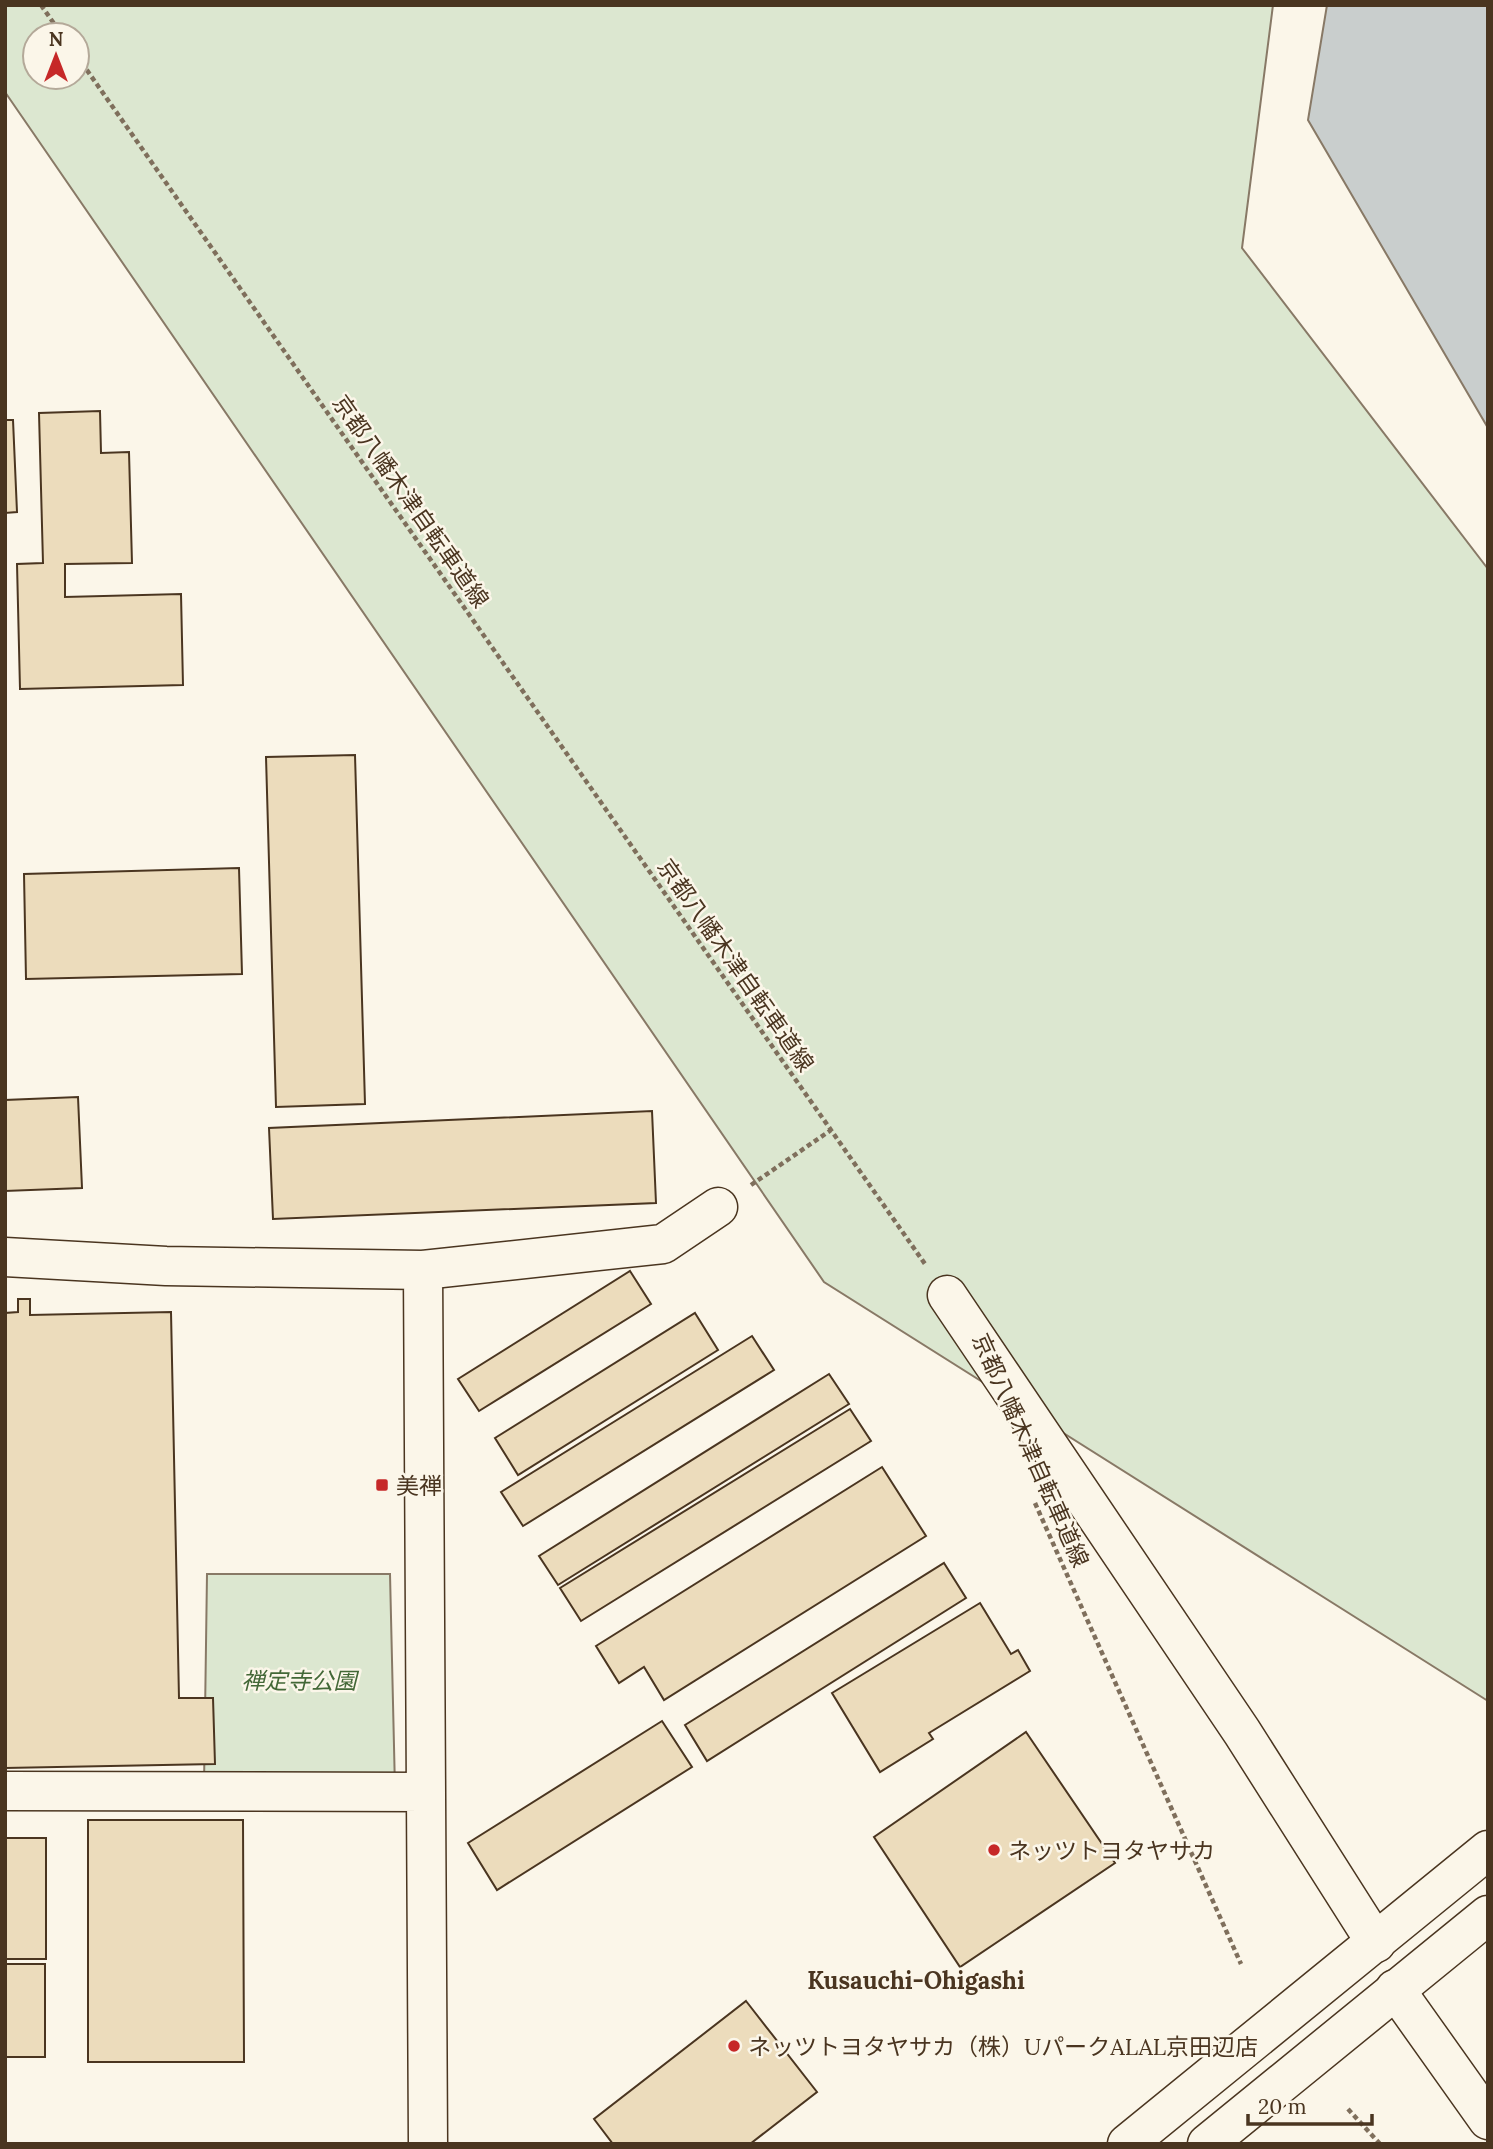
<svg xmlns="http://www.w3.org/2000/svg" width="1493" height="2149" viewBox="0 0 1493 2149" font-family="Lora,'Noto Sans JP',serif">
	<rect width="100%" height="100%" fill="#fbf6e9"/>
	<path fill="#dce7d0" stroke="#887966" stroke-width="2" fill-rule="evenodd" d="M5,5H1273L1242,248L1488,569V1701L824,1282L5,92ZM35,35H77V77H35Z
		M207,1574H390L395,1789L204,1786Z"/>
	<path fill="#c9cecd" stroke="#887966" stroke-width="2" d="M1327,5H1488V428L1308,120Z"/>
	<path fill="#ecdcbc" stroke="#4a3520" stroke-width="2" d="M100,411L101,453L129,452L132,563L65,564V597L181,594L183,685L20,689L17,564L43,563L39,413Z
		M5,420H13L17,512L5,513Z
		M355,755L365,1104L276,1107L266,757Z
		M239,868L242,974L26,979L24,874Z
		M78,1097L82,1188L5,1191V1100Z
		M652,1111L656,1203L273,1219L269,1128Z
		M630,1271L651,1304L479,1411L458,1379Z
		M18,1299H30V1315L171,1312L179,1698H213L215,1764L5,1768V1313L18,1312Z
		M695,1313L718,1350L518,1475L495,1438Z
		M752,1336L774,1370L523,1526L501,1492Z
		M829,1374L849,1404L558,1585L539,1556Z
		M850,1409L871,1441L581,1621L560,1588Z
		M882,1467L926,1536L664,1700L644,1667L619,1683L596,1646Z
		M944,1563L966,1598L707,1761L685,1725Z
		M980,1603L1011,1654L1018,1650L1030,1671L929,1733L933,1739L880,1772L832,1693Z
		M662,1721L692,1767L497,1890L468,1843Z
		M1026,1732L1115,1863L960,1967L874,1837Z
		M88,1820H243L244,2062H88Z
		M6,1838H46V1959H5Z
		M5,1964H45V2057H5Z
		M746,2001L817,2092L750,2144H613L594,2119Z"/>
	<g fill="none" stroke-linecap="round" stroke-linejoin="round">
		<g stroke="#4a3520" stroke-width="41">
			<path id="minor" d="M5,1257L166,1266L423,1270L663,1244L718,1207
				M423,1270L428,2144
				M947,1295L1242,1732L1376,1943
				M5,1791L426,1792
				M1395,1989L1488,2120"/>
		</g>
		<g stroke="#4a3520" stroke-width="41">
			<path id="highway" d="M1127,2144L1488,1850
				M1207,2144L1488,1915"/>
		</g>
		<path stroke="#7f6f5c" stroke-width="4.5" stroke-dasharray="5 3.5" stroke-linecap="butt" d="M41,5L62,35
			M77,56L925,1264
			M751,1185L831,1130
			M1035,1503L1241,1964
			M1348,2109L1380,2144"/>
		<use href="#minor" stroke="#fbf6e9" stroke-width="38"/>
		<use href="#highway" stroke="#fbf6e9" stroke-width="38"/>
	</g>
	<g fill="#c62828" stroke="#fbf6e9" stroke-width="2.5">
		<rect x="375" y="1478" width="14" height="14" rx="3.5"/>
		<circle cx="994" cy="1850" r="7"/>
		<circle cx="734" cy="2046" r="7"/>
	</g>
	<g text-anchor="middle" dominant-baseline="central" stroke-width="5" stroke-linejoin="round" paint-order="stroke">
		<g font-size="23" fill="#4a3520" stroke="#fbf6e9">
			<text transform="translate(411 501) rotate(55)">京都八幡木津自転車道線</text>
			<text transform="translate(736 965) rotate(55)">京都八幡木津自転車道線</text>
			<text transform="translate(1031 1450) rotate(66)">京都八幡木津自転車道線</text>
		</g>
		<g font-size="23" fill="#4a3520" stroke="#fbf6e9" text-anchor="start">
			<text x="396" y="1485">美禅</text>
			<text x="1008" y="1850">ネッツトヨタヤサカ</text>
			<text x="748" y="2046">ネッツトヨタヤサカ（株）UパークALAL京田辺店</text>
		</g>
		<g font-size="23" font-style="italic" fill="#436837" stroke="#fbf6e9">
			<text x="299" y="1680">禅定寺公園</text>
		</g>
		<g font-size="24" font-weight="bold" fill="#4a3520" stroke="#fbf6e9">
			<text x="916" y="1980">Kusauchi-Ohigashi</text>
		</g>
	</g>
	<rect width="1493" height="2149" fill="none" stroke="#4a3520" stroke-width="14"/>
	<g transform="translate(56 56)"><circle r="33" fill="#fbf6e9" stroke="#b4a999" stroke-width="2"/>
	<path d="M0-5L12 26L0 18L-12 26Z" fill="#c62828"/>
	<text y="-10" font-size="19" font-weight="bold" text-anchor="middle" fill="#4a3520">N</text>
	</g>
	<path d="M1248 2114v10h124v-10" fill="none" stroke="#4a3520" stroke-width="3.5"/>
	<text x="1258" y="2114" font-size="21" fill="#4a3520" stroke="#fbf6e9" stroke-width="5" paint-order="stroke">20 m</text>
</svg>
